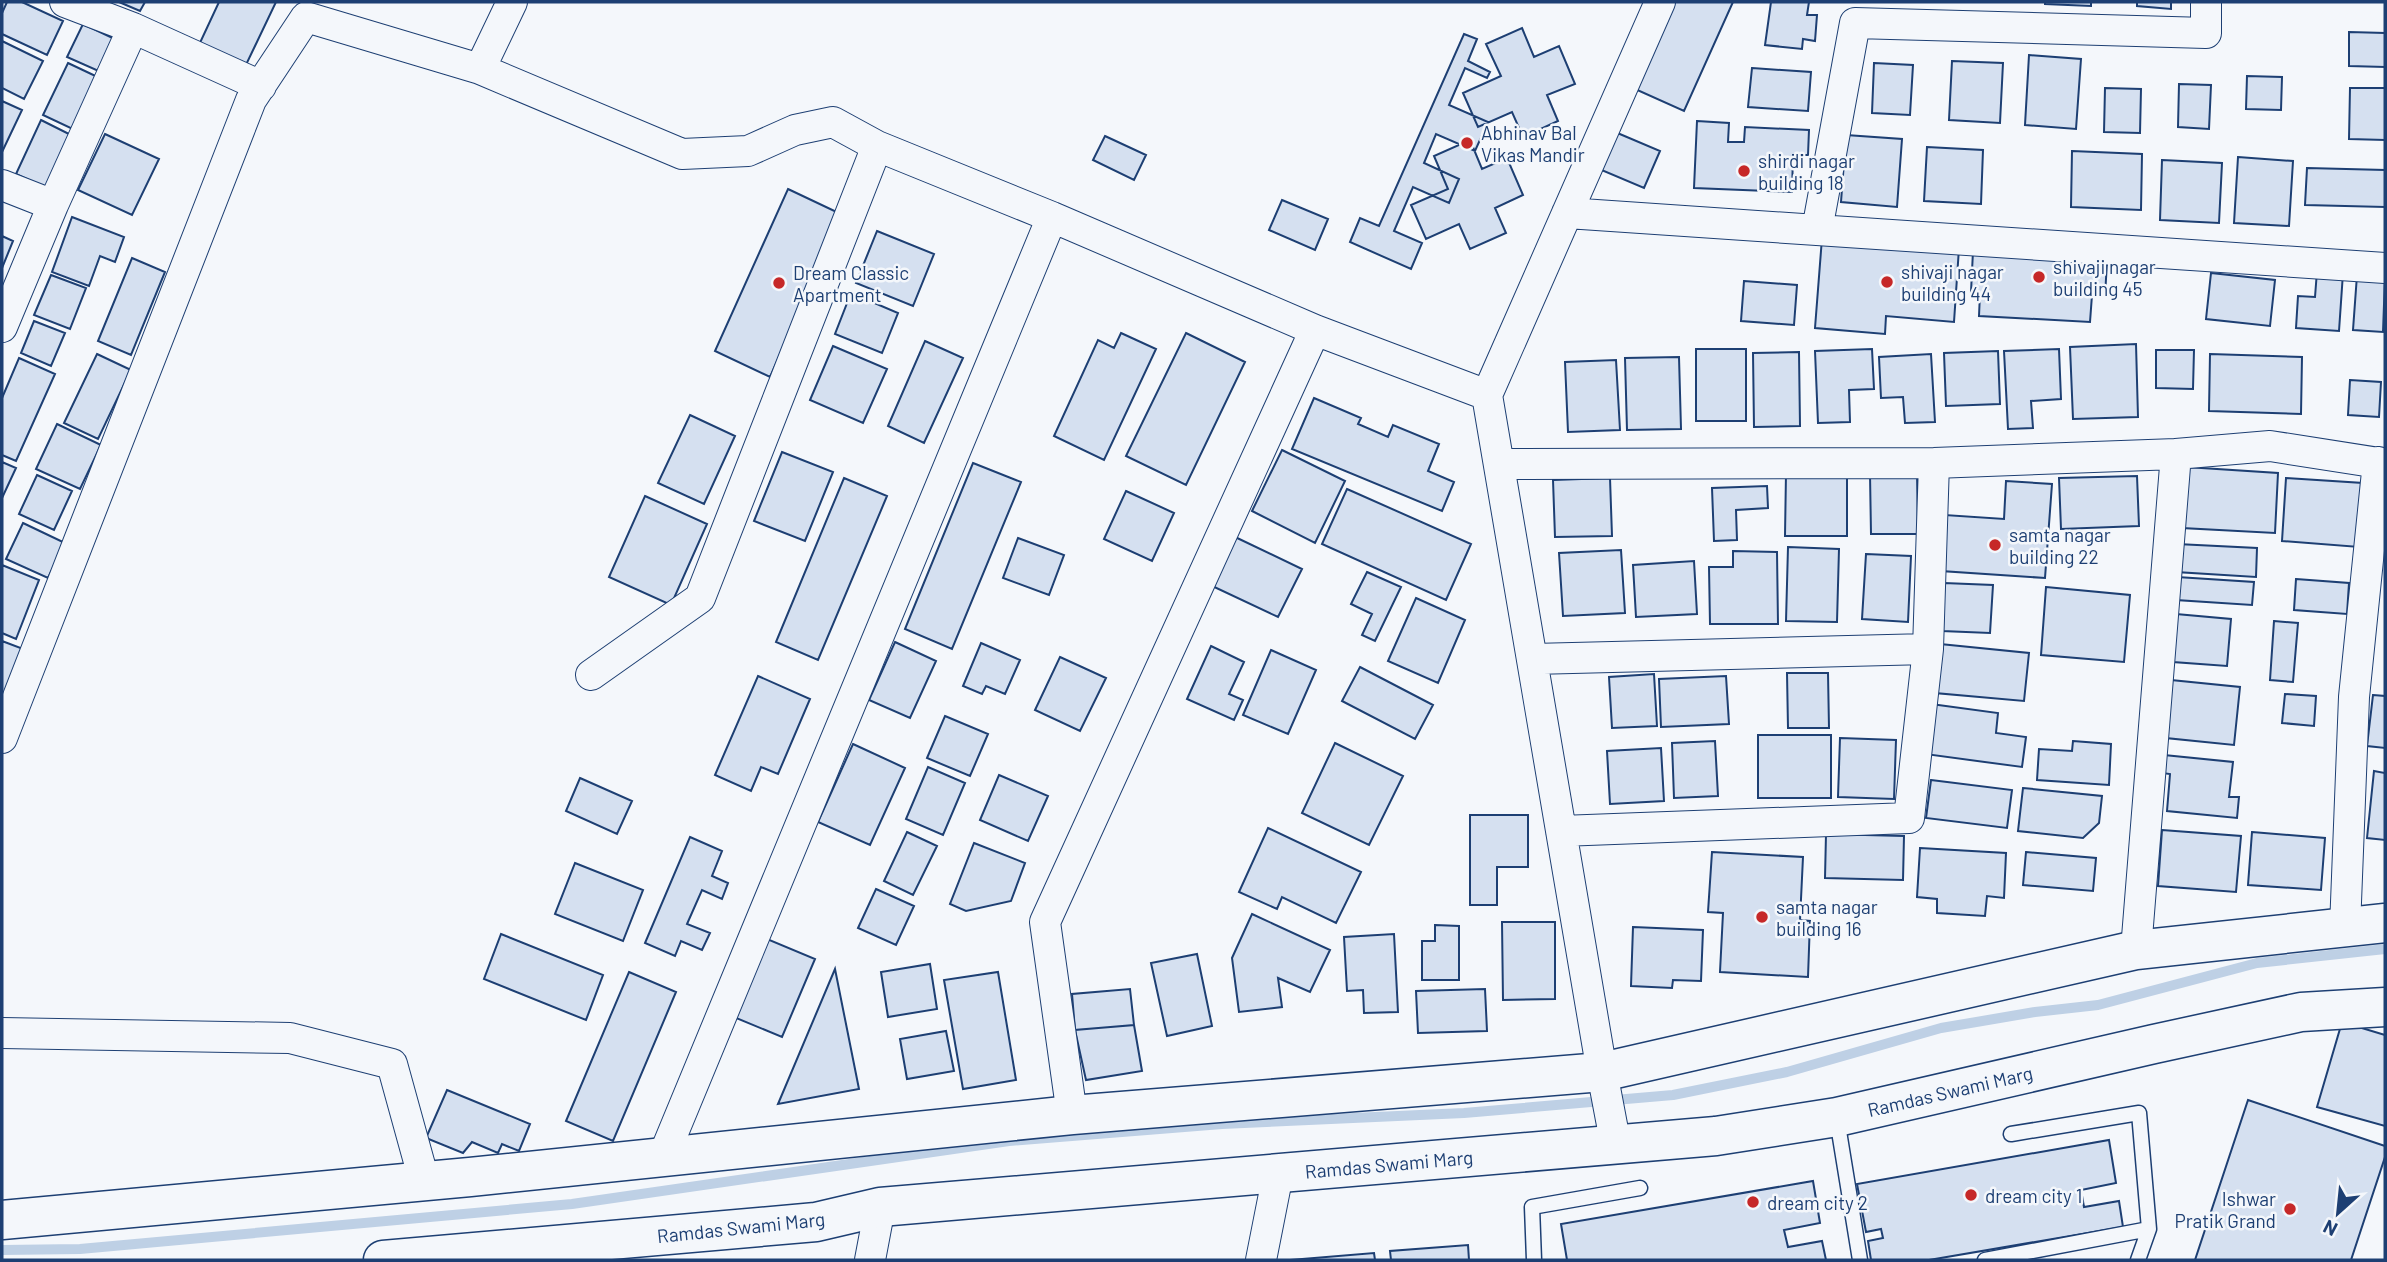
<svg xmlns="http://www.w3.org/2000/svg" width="2387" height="1262" viewBox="0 0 2387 1262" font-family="Barlow,sans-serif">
	<rect width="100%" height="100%" fill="#f4f7fb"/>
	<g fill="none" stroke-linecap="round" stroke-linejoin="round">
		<path stroke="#bed0e5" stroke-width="10" d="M2,1250L80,1249L572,1204L1009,1141L1222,1124L1464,1113L1673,1095L1787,1072L1941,1028L2035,1012L2098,1005L2257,963L2385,949"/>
	</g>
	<path fill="#d5e0f0" stroke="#1d3f73" stroke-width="2" d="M7,2H22L63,21L47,55L2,34V13Z
		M119,2H145L140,11Z
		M219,2H276L244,69L198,47Z
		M1675,2H1733L1684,111L1635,89Z
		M1771,2H1809L1807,15H1817L1815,41L1803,39L1802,49L1765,45Z
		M2045,2H2091V6L2045,4Z
		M2137,2H2171V9L2137,6Z
		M83,24L119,41L103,73L67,57Z
		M1522,28L1534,57L1559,46L1575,84L1547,95L1558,121L1523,137L1512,112L1478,127L1463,93L1501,76L1486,44Z
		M2349,32L2385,33V67L2349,66Z
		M1464,34L1477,39L1468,61L1490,72L1487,78L1465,68L1449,105L1488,122L1475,151L1436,134L1424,163L1459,179L1449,203L1413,187L1394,231L1422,243L1411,269L1350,242L1360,218L1379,226Z
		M2,41L43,61L24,99L2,88Z
		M2029,55L2081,59L2076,129L2025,125Z
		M1952,61L2003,63L2000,123L1949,120Z
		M68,63L104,80L79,132L43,115Z
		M1874,63L1913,65L1910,115L1872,113Z
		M1752,68L1811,72L1808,111L1748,107Z
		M2247,76L2282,77L2281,110L2246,109Z
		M2179,84L2211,85L2209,129L2178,127Z
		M2105,88L2141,89L2140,133L2104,132Z
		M2350,88H2385V140L2349,139Z
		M2,101L22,110L2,152Z
		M41,120L75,137L50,190L16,174Z
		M1697,121L1729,123L1728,142H1744L1745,127L1809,130L1808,155H1793L1792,192L1694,188Z
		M1608,129L1660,151L1644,188L1592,166Z
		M105,134L159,159L132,215L78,190Z
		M1846,135L1902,139L1897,207L1841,202Z
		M1105,136L1146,155L1134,180L1093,160Z
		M1470,140L1482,169L1507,158L1523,195L1495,208L1506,233L1470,249L1459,224L1426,239L1411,205L1448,189L1434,156Z
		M1927,147L1983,150L1981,204L1924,201Z
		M2072,151L2142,154L2141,210L2071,207Z
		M2238,157L2293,161L2289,226L2234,223Z
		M2162,160L2222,163L2219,223L2160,220Z
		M2307,168L2385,170V207L2305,205Z
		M788,189L843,215L770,377L715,351Z
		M1282,200L1328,219L1315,250L1269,230Z
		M72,217L124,237L115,262L100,256L89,286L52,272Z
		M877,231L934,254L913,306L856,283Z
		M2,236L13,241L2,268Z
		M1822,238L1959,248L1954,322L1886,316L1885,334L1815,328Z
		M1973,251L2107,262L2105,296L2092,295L2090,322L1979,316L1980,293L1971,292Z
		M132,258L165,272L131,355L98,341Z
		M2317,271L2343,273L2339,331L2296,328L2298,296L2315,297Z
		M2211,273L2275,280L2270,326L2206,319Z
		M51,275L86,288L70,329L34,315Z
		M2357,275L2385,277L2383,332L2353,330Z
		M1744,281L1797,285L1794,325L1741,321Z
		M851,293L898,313L882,353L835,334Z
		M34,321L65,333L51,366L21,353Z
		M1121,333L1156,349L1104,460L1054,436L1098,340L1114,348Z
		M1186,333L1245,362L1186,485L1126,456Z
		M925,341L963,358L924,443L888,426Z
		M2136,344L2138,417L2073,419L2070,347Z
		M833,346L887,369L863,423L810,400Z
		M1696,349H1746V421H1696Z
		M1872,349L1874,389L1849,390L1850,422L1818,423L1815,351Z
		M2059,349L2061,399L2031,401L2033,428L2008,429L2004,351Z
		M2156,350H2194L2193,389L2156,388Z
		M1998,351L2000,404L1946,406L1944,353Z
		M1799,352L1800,426L1754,427L1753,353Z
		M97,354L131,370L98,439L64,423Z
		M1931,354L1935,422L1905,423L1903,397L1881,398L1879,357Z
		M2210,354L2302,357L2301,414L2209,411Z
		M1679,357L1681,429L1627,430L1625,358Z
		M19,358L55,374L16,461L2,455V398Z
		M1616,360L1620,430L1568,432L1565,362Z
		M2350,380L2381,382L2379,417L2348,415Z
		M1314,398L1361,418L1358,424L1388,437L1393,425L1439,444L1428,471L1454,482L1442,511L1292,449Z
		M690,415L735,436L704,504L658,483Z
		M57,424L101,445L80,489L36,469Z
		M1282,450L1345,481L1315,543L1252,511Z
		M782,452L833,472L805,541L754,521Z
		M2,462L16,468L2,498Z
		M973,463L1021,482L952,649L905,629Z
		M2186,467L2278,473L2275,533L2182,528Z
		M1786,473H1847V536H1785Z
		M1917,473L1918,534H1871L1870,474Z
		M37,475L72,491L54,530L19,514Z
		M2137,476L2139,526L2061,529L2059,478Z
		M844,478L887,496L818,660L776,642Z
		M1610,478L1612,536L1555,537L1553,480Z
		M2286,478L2363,483L2359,547L2282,541Z
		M2006,481L2052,484L2045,578L1941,571L1945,515L2004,519Z
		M1767,486L1768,508L1736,510L1737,540L1714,541L1712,488Z
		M1347,489L1471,544L1446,600L1322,544Z
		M1126,491L1174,513L1152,561L1104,539Z
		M645,496L707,524L671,605L609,577Z
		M23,523L65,543L48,578L6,559Z
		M1233,536L1302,569L1278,617L1210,585Z
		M1018,538L1064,555L1049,595L1003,578Z
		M2177,544L2257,548L2256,577L2176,572Z
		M1788,547L1839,549L1837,622L1786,621Z
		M1621,550L1625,613L1563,616L1559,553Z
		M1733,551L1777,552L1778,624H1710L1709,567H1733Z
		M1866,554L1911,556L1908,622L1862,619Z
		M1694,561L1697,614L1636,617L1633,565Z
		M2,565L39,580L16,639L2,633Z
		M1367,572L1401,587L1375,641L1362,635L1372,614L1351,604Z
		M2177,577L2254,582L2252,605L2176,600Z
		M2296,579L2349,583L2347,614L2294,610Z
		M1944,583L1993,585L1990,633L1942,631Z
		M2046,587L2130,595L2124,662L2041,655Z
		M1416,598L1465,620L1438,683L1388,661Z
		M2176,614L2231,619L2227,666L2173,662Z
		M2274,621L2298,623L2293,682L2270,680Z
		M2,641L26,650L2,715Z
		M895,642L936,661L910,718L869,700Z
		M981,643L1020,660L1005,694L986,686L982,694L963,686Z
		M1940,644L2029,653L2024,701L1935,693Z
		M1211,646L1244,662L1229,694L1243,700L1234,720L1187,699Z
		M1271,650L1316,670L1288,734L1243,715Z
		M1060,657L1106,678L1080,731L1035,710Z
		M1360,667L1433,705L1415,739L1342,701Z
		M1787,673H1828L1829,728H1788Z
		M1654,674L1657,726L1612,728L1609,677Z
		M758,676L810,699L778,774L761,767L751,791L715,775Z
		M1726,676L1729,724L1661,727L1659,679Z
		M2171,680L2240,687L2234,745L2166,738Z
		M2285,694L2316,696L2314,726L2282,723Z
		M2373,695L2385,696V748L2367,746Z
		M1931,704L1998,713L1996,733L2026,737L2022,767L1925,754Z
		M945,716L988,734L970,776L927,758Z
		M1758,735H1831V798H1758Z
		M1840,738L1896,740L1894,799L1838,797Z
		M1715,741L1718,796L1674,798L1672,743Z
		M2073,741L2111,744L2109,785L2037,780L2039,749L2072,751Z
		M1335,743L1403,776L1369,845L1302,813Z
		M853,744L905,768L870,845L818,822Z
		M1661,748L1664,801L1610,804L1607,751Z
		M2164,755L2233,762L2229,797H2239L2237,818L2167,811L2170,774L2162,773Z
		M928,767L965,783L943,835L906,819Z
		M2374,771L2385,773V840L2367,838Z
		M999,775L1048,796L1028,841L980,820Z
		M580,778L632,801L617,834L566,811Z
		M1931,780L2012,790L2007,828L1926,818Z
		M2023,788L2102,796L2099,823L2083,838L2018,831Z
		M1470,815H1528V867H1497V905H1470Z
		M1268,828L1361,872L1336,923L1282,897L1277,909L1239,892Z
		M2162,830L2241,836L2236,892L2158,886Z
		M907,832L937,846L913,895L884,881Z
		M2252,832L2325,838L2321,890L2248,885Z
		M1826,834L1904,836L1903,880L1825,878Z
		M690,837L722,851L712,876L728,883L722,899L702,890L687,924L710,933L702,950L681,941L675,956L645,943Z
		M974,843L1025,863L1011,901L966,911L950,904Z
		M1920,848L2006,853L2004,898L1987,896L1985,916L1937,913V899L1917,897Z
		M1712,852L1803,857L1800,920L1810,921L1808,977L1720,972L1723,913L1708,912Z
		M2026,852L2096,858L2093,891L2023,885Z
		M575,863L643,890L623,941L555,914Z
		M876,889L914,906L896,945L858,928Z
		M1252,914L1330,950L1310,992L1278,978L1282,1007L1239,1012L1232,958Z
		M1502,922H1555V999L1503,1000Z
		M1435,925L1459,926V980H1422V941H1435Z
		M1633,927L1703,930L1701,981L1673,980L1672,988L1631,986Z
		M501,934L603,975L586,1020L484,979Z
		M1394,934L1398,1012L1364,1013L1363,990L1347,991L1344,937Z
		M762,937L815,959L782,1037L729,1015Z
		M1197,954L1212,1026L1167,1036L1151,963Z
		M930,964L937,1009L888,1017L881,972Z
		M835,969L859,1089L778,1104Z
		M629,972L676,992L613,1141L566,1121Z
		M998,972L1016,1080L963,1089L944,980Z
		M1130,989L1134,1025L1075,1030L1072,994Z
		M1485,989L1487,1031L1418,1033L1416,991Z
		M2342,1022L2385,1035V1126L2317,1107Z
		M1134,1025L1142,1071L1086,1080L1075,1030Z
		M946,1031L954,1071L907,1079L900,1039Z
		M447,1090L530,1124L519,1151L502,1144L498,1153L472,1142L463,1153L426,1138Z
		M2248,1100L2385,1146V1157L2351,1260H2195Z
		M2109,1140L2116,1183L2081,1190L2084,1207L2119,1201L2123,1227L1929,1260H1871L1868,1241L1883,1238L1881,1229L1866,1232L1857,1184Z
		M1813,1181L1820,1223L1784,1230L1788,1247L1822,1241L1826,1260H1567L1561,1224Z
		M1468,1245L1469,1260H1391L1390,1251Z
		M1374,1253L1375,1260H1290Z"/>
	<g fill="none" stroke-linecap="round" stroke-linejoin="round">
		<g stroke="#1d3f73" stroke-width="17">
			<path id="service" d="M1837,1119L1860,1260
				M2011,1134L2139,1113L2149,1229
				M1534,1260L1532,1207L1640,1188
				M1985,1260L2149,1229L2138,1260"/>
		</g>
		<g stroke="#1d3f73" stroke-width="32">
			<path id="minor" d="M133,28L261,86
				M480,69L512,2
				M2,185L53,205
				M1567,213L1817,230L1855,23L2206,33V2
				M1817,230L2385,268
				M2,327L53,205L133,28L65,2
				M2176,454L2270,446L2385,464
				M1499,464L1934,463L2176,454L2136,950
				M1533,659L1928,649L1934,463
				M591,675L700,598L877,146L1052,217
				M2,738L251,100L306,17L480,69L682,154L748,151L795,130L833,122L877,146
				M1561,831L1909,818L1928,649
				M2345,928L2354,697L2378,462
				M2,1033L290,1038L392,1064L424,1180
				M1072,1115L1045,922L1315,330
				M1616,1146L1602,1072L1487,395L1660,2
				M663,1157L1052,217L1315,330L1487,395
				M870,1260L880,1207
				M1261,1260L1278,1174"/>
		</g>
		<g stroke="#1d3f73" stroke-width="41">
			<path id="primary" d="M2,1220L470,1177L1072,1115L1602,1072L2136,950L2385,923
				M383,1260L816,1222L880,1207L1716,1136L1837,1117L2154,1044L2301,1012L2385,1007"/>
		</g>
		<use href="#service" stroke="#f4f7fb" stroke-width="14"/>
		<use href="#minor" stroke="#f4f7fb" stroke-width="30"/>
		<use href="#primary" stroke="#f4f7fb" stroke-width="38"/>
	</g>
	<g fill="#c62828" stroke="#f4f7fb" stroke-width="2.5">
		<circle cx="1467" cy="143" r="7"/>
		<circle cx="1744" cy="171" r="7"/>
		<circle cx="2039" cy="277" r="7"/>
		<circle cx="1887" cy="282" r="7"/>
		<circle cx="779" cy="283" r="7"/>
		<circle cx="1995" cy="545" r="7"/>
		<circle cx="1762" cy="917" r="7"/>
		<circle cx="1971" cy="1195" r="7"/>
		<circle cx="1753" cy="1202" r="7"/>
		<circle cx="2290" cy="1209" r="7"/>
	</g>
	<g text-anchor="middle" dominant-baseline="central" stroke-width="5" stroke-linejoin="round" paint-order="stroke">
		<g font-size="19" fill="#1d3f73" stroke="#f4f7fb" text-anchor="start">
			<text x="1481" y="132">Abhinav Bal<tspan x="1481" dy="22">Vikas Mandir</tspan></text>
			<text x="1758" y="160">shirdi nagar<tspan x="1758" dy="22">building 18</tspan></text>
			<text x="2053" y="266">shivaji nagar<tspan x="2053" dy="22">building 45</tspan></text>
			<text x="1901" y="271">shivaji nagar<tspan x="1901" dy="22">building 44</tspan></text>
			<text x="793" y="272">Dream Classic<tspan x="793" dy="22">Apartment</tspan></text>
			<text x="2009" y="534">samta nagar<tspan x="2009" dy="22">building 22</tspan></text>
			<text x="1776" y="906">samta nagar<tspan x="1776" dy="22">building 16</tspan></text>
			<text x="1985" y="1195">dream city 1</text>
			<text x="2276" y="1198" text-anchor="end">Ishwar<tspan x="2276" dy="22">Pratik Grand</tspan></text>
			<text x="1767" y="1202">dream city 2</text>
		</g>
		<g font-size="19" fill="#1d3f73" stroke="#f4f7fb">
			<text transform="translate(1950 1091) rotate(-13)">Ramdas Swami Marg</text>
			<text transform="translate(1389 1164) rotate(-5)">Ramdas Swami Marg</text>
			<text transform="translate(741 1227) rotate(-6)">Ramdas Swami Marg</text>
		</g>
	</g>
	<rect width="2387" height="1262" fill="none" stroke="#1d3f73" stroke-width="7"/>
	<g transform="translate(2338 1213) rotate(207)" stroke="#f4f7fb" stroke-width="5" paint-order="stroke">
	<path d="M0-5L12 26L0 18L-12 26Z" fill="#1d3f73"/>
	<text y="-10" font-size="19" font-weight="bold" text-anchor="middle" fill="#1d3f73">N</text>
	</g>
</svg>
